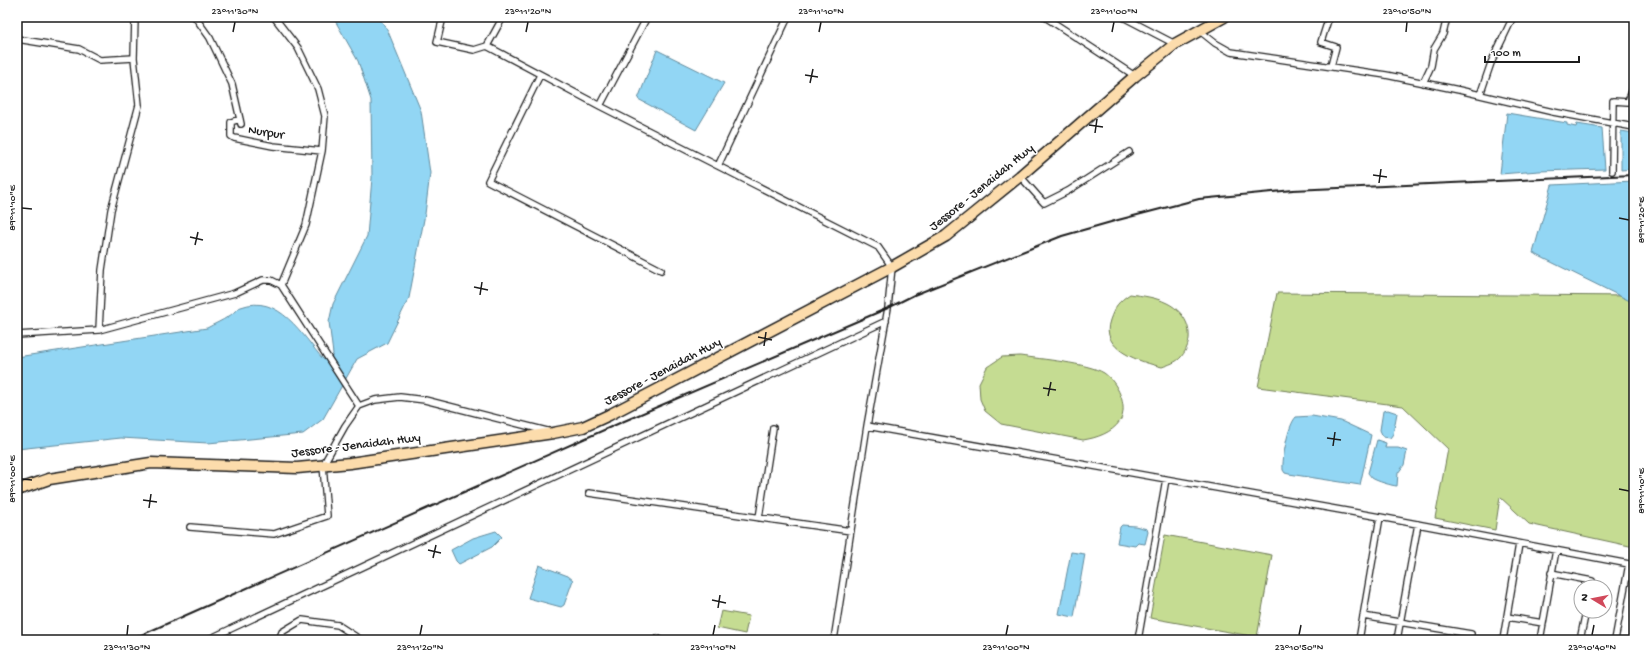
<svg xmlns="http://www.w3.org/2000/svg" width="1651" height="657" viewBox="0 0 1651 657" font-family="'Gochi Hand',sans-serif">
	<rect width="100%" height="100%" fill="#fff"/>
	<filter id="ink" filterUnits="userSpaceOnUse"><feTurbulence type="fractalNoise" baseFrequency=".025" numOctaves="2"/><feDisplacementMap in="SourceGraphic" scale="8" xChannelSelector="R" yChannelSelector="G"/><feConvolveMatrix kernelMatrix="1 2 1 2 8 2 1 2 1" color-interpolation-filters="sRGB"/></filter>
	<g filter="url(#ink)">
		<path fill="#c5dc92" stroke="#707c57" d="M1277,293L1634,296V547L1529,524L1500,497L1495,530L1435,518L1448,449L1403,406L1258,387Z
			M1130,294C1143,296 1155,297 1167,303C1188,313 1197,338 1181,357C1177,362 1168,365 1162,367C1141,362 1099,350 1110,320C1115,306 1118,302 1130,294Z
			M1020,356C1040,359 1088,363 1104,373C1117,382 1129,406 1120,421C1112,433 1096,438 1083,440L1001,424L985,411L980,399L979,383L987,367L1002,357Z
			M1165,535L1272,555L1257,637L1150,618Z
			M721,611L749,616L745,634L717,628Z"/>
		<path fill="#92d6f4" stroke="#638c9e" d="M333,17H378L387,29L421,111L430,173L425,214L409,298L387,343L357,359L323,419L303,434L208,443L121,438L17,449V357L207,328C214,324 222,321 229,316C233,314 237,308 241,307C279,293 302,335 323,359L326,360L331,358L333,354L329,322L333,304L367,236L372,178L371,100L358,61Z
			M657,50L724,83L696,130L638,99Z
			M1507,113L1567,123V125L1576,127L1577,124L1602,128L1605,169L1539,171L1500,174Z
			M1621,131L1634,133V169L1621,170Z
			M1634,181V303L1533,253L1552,185Z
			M1388,410L1397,413L1393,434L1390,438L1383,437L1380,430L1383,411Z
			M1312,416L1341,421L1371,435L1360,485L1289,474L1285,473L1283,470C1282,458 1288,425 1296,417Z
			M1377,440L1386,443L1385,448H1398L1407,451L1404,465L1398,473L1397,486C1393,486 1376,481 1372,478C1372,478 1368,473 1368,473Z
			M1122,525L1135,526L1147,529L1148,532L1145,544L1138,543L1135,546L1117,543L1120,527Z
			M496,531L502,537L492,547L459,564L456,561L451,550L473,538Z
			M1071,552L1085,554L1074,617L1059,614Z
			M539,565L568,576L573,580L564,605L561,607L528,598Z"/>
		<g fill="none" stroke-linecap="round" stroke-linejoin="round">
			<g stroke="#1c1c1c" stroke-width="8">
				<path id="minor" d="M195,17L210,38L232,84L241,124
					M274,17L298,48L318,89L325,116L322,151L306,225L281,285
					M443,17L437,42L474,50L487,46
					M503,17L487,46L600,106L718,166L788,17
					M1045,17L1135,76
					M1123,17L1175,44
					M1329,17L1321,42L1336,47L1331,66
					M1200,31L1215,43L1231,52L1386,75L1459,90L1553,112L1634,127
					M17,39L79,49L100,60L134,58
					M540,75L488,181L661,270
					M1423,83L1431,66L1434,49L1443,34L1447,17
					M1480,95L1491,63L1513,17
					M600,106L647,17
					M240,119L231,122V136L234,138L273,146L322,151
					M718,166L878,247L892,267L888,308L867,426L834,640
					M1612,171L1613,101L1628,102L1634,85
					M1020,176L1044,203L1068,191L1129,152
					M99,330L102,270L111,210L139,105L134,58L135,17
					M17,335L99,330L235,293L263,280H271L281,285L359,406
					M867,426L1380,517L1359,640
					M589,493L851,531
					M1380,517L1629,564L1615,640
					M759,518L773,428
					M190,527L274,534L327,516L323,465L345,426L359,406L375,400L400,397L425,400L547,431
					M1551,573L1592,581L1591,587
					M1363,616L1471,634
					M1507,617L1543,623
					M207,640L886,321
					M279,640L282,632L302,620L338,625L361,640
					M657,640L658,638
					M1138,640L1166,479
					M1397,640L1418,524
					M1503,640L1519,544
					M1540,640L1556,550
					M1580,640L1586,611"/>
			</g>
			<g stroke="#1c1c1c" stroke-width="13">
				<path id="trunk" d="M17,490L49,479L151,463L297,468L350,463L553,433L583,427L609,415L892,267L946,236L1020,176L1135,76L1175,44L1224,17"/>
			</g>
			<use href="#minor" stroke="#fff" stroke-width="5.5"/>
			<use href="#trunk" stroke="#fcdcac" stroke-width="10"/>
			<path stroke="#1c1c1c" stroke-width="2" d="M130,640L622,422L888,308L914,295L1062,236L1118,220L1199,199L1293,190L1634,175"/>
		</g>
	</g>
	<path fill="none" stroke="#1c1c1c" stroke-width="1.5" d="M233,32L235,22M526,32L528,22M819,32L821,22M1112,32L1114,22M1406,32L1407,22M805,75L818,77M810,83L813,69M1089,125L1103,127M1095,133L1097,119M1373,175L1387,177M1379,183L1381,169M22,208L32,209M1619,218L1629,220M190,237L203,240M195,245L198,232M474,287L488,290M480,295L482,282M758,337L772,340M764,346L766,332M1043,388L1056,390M1048,396L1051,382M1327,438L1341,440M1333,446L1335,432M22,479L32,480M1619,489L1629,491M143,500L157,502M149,508L151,494M428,550L441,553M433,558L436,545M712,600L726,603M718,608L720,595M127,635L128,625M420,635L422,625M713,635L715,625M1006,635L1008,625M1299,635L1301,625M1592,635L1594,625"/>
	<g text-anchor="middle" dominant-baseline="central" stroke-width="3" stroke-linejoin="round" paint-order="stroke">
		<g font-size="13" fill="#1c1c1c" stroke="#fff">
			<text transform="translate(266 133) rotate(9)">Nurpur</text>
			<text transform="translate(982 188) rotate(-39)">Jessore - Jenaidah Hwy</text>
			<text transform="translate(663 372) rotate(-28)">Jessore - Jenaidah Hwy</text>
			<text transform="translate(356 446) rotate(-7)">Jessore - Jenaidah Hwy</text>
		</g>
	</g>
	<rect width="1651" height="657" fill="none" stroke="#fff" stroke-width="44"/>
	<g transform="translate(1593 599) rotate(280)"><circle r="19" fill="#ffffff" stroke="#a4a4a4"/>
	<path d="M0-3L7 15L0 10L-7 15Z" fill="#d1495b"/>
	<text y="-6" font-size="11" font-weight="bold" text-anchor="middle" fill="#1c1c1c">N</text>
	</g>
	<path d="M1485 56v6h94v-6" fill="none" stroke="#1c1c1c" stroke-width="2"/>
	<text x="1491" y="56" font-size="12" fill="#1c1c1c" stroke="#ffffff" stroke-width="3" paint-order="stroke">100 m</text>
	<rect x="22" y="22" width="1607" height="613" fill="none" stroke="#1c1c1c" stroke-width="1.5"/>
	<g font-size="10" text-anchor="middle" fill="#1c1c1c">
		<text x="235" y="14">23°11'30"N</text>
		<text x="528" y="14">23°11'20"N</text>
		<text x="821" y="14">23°11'10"N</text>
		<text x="1114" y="14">23°11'00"N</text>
		<text x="1407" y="14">23°10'50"N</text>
		<text transform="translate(11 208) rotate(-90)" y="4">89°11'10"E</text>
		<text transform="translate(1640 220) rotate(-90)" y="4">89°11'20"E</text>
		<text transform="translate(11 479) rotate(-90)" y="4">89°11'00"E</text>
		<text transform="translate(1640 491) rotate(-90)" y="4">89°11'10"E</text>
		<text x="127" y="650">23°11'30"N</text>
		<text x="420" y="650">23°11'20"N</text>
		<text x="713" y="650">23°11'10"N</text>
		<text x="1006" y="650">23°11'00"N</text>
		<text x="1299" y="650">23°10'50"N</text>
		<text x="1592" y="650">23°10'40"N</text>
	</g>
</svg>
